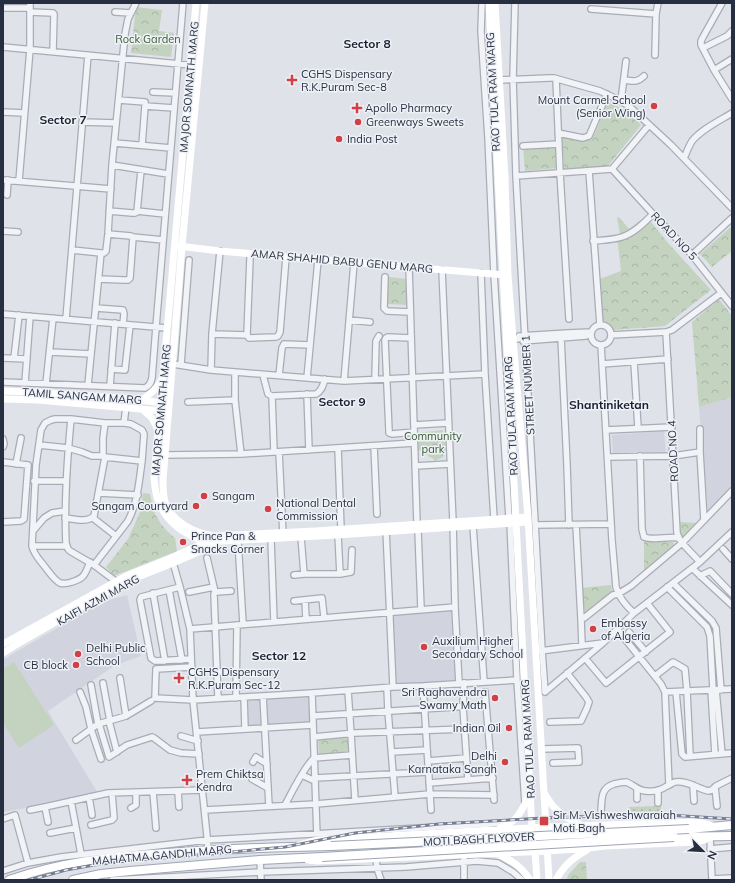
<svg xmlns="http://www.w3.org/2000/svg" width="735" height="883" viewBox="0 0 735 883" font-family="Mulish,sans-serif">
	<defs>
		<pattern id="grass-dots" width="8" height="8" patternUnits="userSpaceOnUse"><rect width="8" height="8" fill="#c3d3c0"/><path d="M2 2h.1M6 6h.1" fill="none" stroke="#a8b5a6" stroke-width="1.8" stroke-linecap="round"/></pattern>
		<pattern id="park-crowns" width="20" height="18" patternUnits="userSpaceOnUse"><rect width="20" height="18" fill="#c3d3c0"/><path d="M2 6a3 3 0 1 1 6 0M12 15a3 3 0 1 1 6 0" fill="none" stroke="#a8b5a6"/></pattern>
	</defs>
	<rect width="100%" height="100%" fill="#dfe2e9"/>
	<path fill="#d1d4de" d="M732,397V491L708,514L699,407Z
		M664,431L666,457L613,460L612,435Z
		M127,595L141,656L114,666L48,711L99,795L3,812V660L14,653L102,602Z
		M453,609L458,681L397,684L395,682L391,612Z
		M311,694L313,724L247,728L245,698Z"/>
	<path fill="url(#grass-dots)" d="M661,806V813L629,815V807Z"/>
	<path fill="url(#park-crowns)" d="M136,7L162,10L159,31L174,33L171,57L131,53Z
		M608,102L625,110L641,125L608,166L564,169L562,136L592,140Z
		M556,144L558,168L525,171L523,147Z
		M646,216L669,244L711,290L665,326L613,330L608,323L603,321L600,279L621,271L617,236L620,234L617,218L619,217L629,229Z
		M732,226V251L712,267L700,254Z
		M388,277L408,279V305L387,304Z
		M719,299L732,316V397L699,407L692,322Z
		M443,430L446,448L443,457L435,461L432,458L429,457L428,454L424,456L423,451L417,450L416,434L418,433Z
		M143,493L150,494L154,512L161,524L168,532L175,538L177,551L114,576L106,567L128,539L141,510Z
		M680,522L699,523L682,538Z
		M644,541L673,542L675,547L644,571Z
		M611,585L612,592L586,617L581,588Z
		M349,737L350,754L319,756L318,739Z
		M580,862H586L587,880H566L569,874Z"/>
	<path fill="#c3d3c0" d="M14,662L54,725L19,748L3,723V669Z"/>
	<g fill="none" stroke-linecap="round" stroke-linejoin="round">
		<g stroke="#a8acb6" stroke-width="8">
			<path id="street" d="M482,3L481,31L488,138L494,274L509,518
				M515,3L513,79L516,176L542,650L545,692
				M722,3L703,37L701,41V45L714,70L732,99
				M3,8H30
				M591,9L656,14
				M30,12L53,13L54,14L53,51
				M115,12L131,13
				M3,47L190,65
				M703,48L727,36L732,31
				M655,55L656,14L658,3
				M714,70L732,59
				M556,79L560,173L569,319
				M499,80L549,78H554L600,91L621,101L630,107L671,145L732,208
				M624,80C633,81 637,83 644,76
				M153,92L175,93
				M119,100L145,102V107
				M621,101L626,61
				M3,112L24,113
				M82,122L116,123
				M558,133L583,138L589,136L607,94
				M115,143L171,148
				M142,145L145,106L174,108
				M523,146L559,144
				M685,156C687,151 689,146 692,141C702,129 719,121 732,113
				M112,165L168,174
				M612,169L653,214L692,255L732,306
				M589,171L600,325
				M516,176L612,169L649,125
				M3,180L111,189
				M19,181L30,49V3
				M7,195L8,180
				M109,211L132,213H135L137,212L141,170
				M137,211L165,214
				M3,231L18,232
				M133,237L163,240
				M593,241C603,240 613,240 622,237C634,233 644,223 653,214
				M72,250L101,253H104L106,251L108,234L112,165L125,34L128,19L136,3
				M692,255L732,218
				M250,258L247,335L249,338L276,337L278,336L280,332L286,257
				M409,267L417,524
				M442,270L453,522L455,607L459,684
				M481,273L485,374L494,519
				M385,277L384,308L387,311L410,312
				M99,279L124,280H128L130,278L133,237L131,236L108,234
				M96,308L123,310L124,314L123,324
				M3,314L167,328
				M66,319L88,55
				M349,320L370,322
				M591 335a10 10 0 1 1 20 0a10 10 0 1 1-20 0Z
				M666,332L677,533L680,540L682,543L700,562
				M212,334L247,335
				M611,335L666,332L672,330L721,293
				M411,338L388,337L386,338L385,340L389,431V433L392,434L414,432
				M561,338L567,465L569,525
				M513,339H518L519,336L568,333L591,332
				M523,341L586,336
				M601,345L612,540L616,587C619,598 625,605 634,613
				M50,352L91,354
				M3,358L27,359
				M14,358L19,315
				M634,362L638,428
				M173,364L211,370L235,372L344,381L485,374
				M181,364L189,260
				M602,364L668,359
				M111,369L125,370L130,325
				M211,370L212,334L220,251
				M235,372V400L241,454
				M263,375L268,394L272,396L316,394C322,391 323,385 325,379
				M279,375L282,348L284,344L310,345
				M307,378L318,260
				M375,379L376,341L379,336
				M344,381L354,263
				M3,382L145,388C150,386 151,382 152,378L156,327L183,3
				M25,383L30,316
				M46,384L53,318
				M88,385L101,253
				M110,386L115,323
				M307,394L309,450
				M272,396L274,452
				M188,402L235,400
				M71,419C67,461 64,502 66,543L68,549L70,551L94,565L128,521C138,502 139,481 142,461L105,457L103,456V438L105,423
				M124,423L126,407
				M414,425L448,423
				M606,430L672,427
				M3,439L4,444L3,447
				M39,445L68,448L82,452L92,456H103
				M374,446L377,514
				M338,448L341,529
				M279,452L283,535
				M700,452V429
				M165,455L241,454L414,443
				M640,456L642,529L644,537C654,541 668,536 679,538
				M608,457L673,456L700,452L704,520
				M3,462L28,465L24,519L21,521L3,522
				M16,464L21,438
				M415,466L450,464
				M34,481H66
				M99,493L138,495
				M65,518C74,519 87,523 94,516L105,457
				M93,518L116,536
				M510,523L517,680L525,804
				M535,525L611,524
				M576,525L581,619
				M473,526L484,682
				M386,529L393,687
				M418,530L421,609
				M33,531L44,518L52,513L65,511
				M271,539L274,622
				M238,541L243,624
				M32,546H67
				M723,549L732,559
				M207,558L215,592
				M172,559L180,587L190,629L193,700L207,836L208,850
				M90,562C85,574 85,578 72,582C69,583 64,584 60,583C54,580 49,572 45,567C40,560 34,555 32,546L36,465L41,430L45,423L51,420L55,419H71L105,423H124L131,424L142,430L144,434L142,461
				M94,565L118,583
				M692,568L732,605
				M304,574H340L338,535
				M340,574L351,572L352,550
				M294,575L304,574L301,537
				M700,576L710,571L732,594
				M673,583L712,621L716,628L721,690
				M180,587L141,597L140,600L151,658L155,661L191,659
				M667,587L707,627L710,636L713,690
				M169,590L182,660
				M189,592L214,587
				M153,593L165,661
				M305,600L306,619
				M294,601L322,598L324,617
				M190,629L455,607
				M617,629L661,684L665,692L669,785
				M629,632L646,652
				M582,645L581,619L584,618L613,595L618,594L631,586L682,543L732,491
				M540,651L603,643L634,613L700,562L732,532
				M585,658L606,683L670,632L647,603
				M192,667L156,669L155,698L193,700L312,693L393,687L423,686L517,680
				M217,672L237,671
				M655,676L673,662L685,669L687,691L690,756
				M120,678L126,716
				M103,683L110,721
				M464,683L463,707L468,780L493,778
				M91,685L98,724
				M423,686L431,810
				M387,688L388,711L395,797
				M711,690L715,754
				M716,690L722,754
				M348,691L351,734L355,800
				M80,692L86,707L91,729L101,759
				M485,692L494,800
				M545,692L603,643
				M665,692L732,689
				M676,692L682,754L685,757H686L732,753
				M312,693L317,837
				M263,696L269,806
				M244,697L245,729
				M218,698L214,594L216,592L231,591
				M236,698L237,625
				M313,716L486,705
				M109,721L117,752
				M550,722L581,721L587,708L589,702L586,697L567,673
				M99,724L109,757L127,745L152,737L154,738L170,750L181,753L199,754
				M197,732L313,725
				M181,736L198,741
				M314,737L355,733L464,729
				M76,740L98,724L126,716L151,701
				M542,749L578,748L579,762L553,763
				M392,752L427,750
				M428,761L466,758
				M253,762L256,757L267,764
				M302,775L315,781
				M315,778L428,772
				M252,779L268,788
				M429,783L468,780
				M693,785L694,801
				M715,787L717,806
				M637,789V799
				M658,790V803
				M178,791L179,807
				M153,792L156,828
				M89,797L92,815
				M71,801L81,854
				M285,805C292,792 304,767 314,758L352,755
				M45,807L48,822
				M131,808L136,805V792
				M30,810L45,807L108,793L203,790
				M205,810L316,804L430,794L494,795
				M601,812C602,800 600,788 614,784C618,783 623,782 626,782C633,784 638,791 646,791C653,792 661,790 667,786C670,785 672,783 675,782C686,780 697,788 708,791L712,790L716,786L732,778
				M3,819L15,815L28,863
				M91,825L112,820L114,818L112,793
				M50,833L76,828
				M710,837L712,880
				M710,849L732,847
				M376,858L377,868L381,880
				M464,858V880
				M260,860L261,880
				M3,871L28,863L61,857L207,840L509,823
				M712,879L732,878
				M112,880L261,872L406,867L477,861L498,863L513,872L522,880"/>
		</g>
		<g stroke="#9ea5b5" stroke-width="10">
			<path id="primary" d="M689,829L732,825
				M674,837L732,836
				M9,880C60,862 114,856 167,853C222,849 277,847 331,846
				M73,880L101,874L130,871L260,860L322,857"/>
		</g>
		<use href="#street" stroke="#f2f3f7" stroke-width="5.5"/>
		<path stroke="#fff" stroke-width="7" d="M196,3L154,478C155,485 155,493 158,500C165,521 185,536 206,542L337,535L528,522
			M205,3L182,246L163,480C163,487 163,495 165,502C172,522 195,534 215,536L315,531L528,517
			M489,3L532,829L535,851L537,880
			M495,3L505,178L508,275L513,339L528,517L549,880
			M178,246L220,251L347,262L506,275
			M3,391L35,392L130,399L164,403
			M3,399L38,400L164,411
			M141,400C150,395 157,389 162,379
			M142,409L152,418L158,430
			M3,644L126,576L171,558L206,542
			M3,653L14,646L120,585C151,570 185,561 215,543
			M544,793L552,805L562,815L581,825
			M500,828C519,821 521,811 530,794
			M299,845L317,840L546,827L694,822L703,823L713,826
			M496,853C512,861 520,865 530,880
			M308,860L317,861L548,851L589,848L605,846L697,842L704,840L710,837
			M556,880C564,865 573,858 587,850"/>
		<use href="#primary" stroke="#fff" stroke-width="8"/>
		<g stroke="#787f93" stroke-width="3">
			<path id="rail" d="M29,880L66,870L94,865L134,860L175,857L285,847L355,833L439,824L544,818L652,814L732,819"/>
		</g>
		<use href="#rail" stroke="#eef1f6" stroke-width="1.5" stroke-dasharray="4.5" stroke-linecap="butt"/>
		<g stroke="#9ea5b5" stroke-width="10" stroke-linecap="butt">
			<path id="primary-bridge" d="M331,846L689,829
				M322,857L674,837"/>
		</g>
		<use href="#primary-bridge" stroke="#fff" stroke-width="8"/>
	</g>
	<g fill="#d24046" stroke="#eef1f6" stroke-width="1.5">
		<path d="M290 74h4v4h4v4h-4v4h-4v-4h-4v-4h4z"/>
		<circle cx="654" cy="106" r="4"/>
		<path d="M355 102h4v4h4v4h-4v4h-4v-4h-4v-4h4z"/>
		<circle cx="358" cy="122" r="4"/>
		<circle cx="339" cy="139" r="4"/>
		<circle cx="204" cy="496" r="4"/>
		<circle cx="196" cy="506" r="4"/>
		<circle cx="268" cy="509" r="4"/>
		<circle cx="183" cy="542" r="4"/>
		<circle cx="593" cy="629" r="4"/>
		<circle cx="424" cy="647" r="4"/>
		<circle cx="78" cy="654" r="4"/>
		<circle cx="76" cy="665" r="4"/>
		<path d="M177 672h4v4h4v4h-4v4h-4v-4h-4v-4h4z"/>
		<circle cx="495" cy="698" r="4"/>
		<circle cx="509" cy="728" r="4"/>
		<circle cx="505" cy="762" r="4"/>
		<path d="M185 774h4v4h4v4h-4v4h-4v-4h-4v-4h4z"/>
		<rect x="539" y="816" width="10" height="10" rx="2"/>
	</g>
	<g text-anchor="middle" dominant-baseline="central" stroke-width="3" stroke-linejoin="round" paint-order="stroke">
		<g font-size="11" fill="#385c34" stroke="#eef1f6">
			<text x="148" y="39">Rock Garden</text>
			<text x="433" y="436">Community<tspan x="433" dy="13">park</tspan></text>
		</g>
		<g font-size="11" fill="#272e40" stroke="#eef1f6" text-anchor="start">
			<text x="301" y="74">CGHS Dispensary<tspan x="301" dy="13">R.K.Puram Sec-8</tspan></text>
			<text x="646" y="100" text-anchor="end">Mount Carmel School<tspan x="646" dy="13">(Senior Wing)</tspan></text>
			<text x="365" y="108">Apollo Pharmacy</text>
			<text x="366" y="122">Greenways Sweets</text>
			<text x="347" y="139">India Post</text>
			<text x="212" y="496">Sangam</text>
			<text x="276" y="503">National Dental<tspan x="276" dy="13">Commission</tspan></text>
			<text x="188" y="506" text-anchor="end">Sangam Courtyard</text>
			<text x="191" y="536">Prince Pan &amp;<tspan x="191" dy="13">Snacks Corner</tspan></text>
			<text x="601" y="623">Embassy<tspan x="601" dy="13">of Algeria</tspan></text>
			<text x="432" y="641">Auxilium Higher<tspan x="432" dy="13">Secondary School</tspan></text>
			<text x="86" y="648">Delhi Public<tspan x="86" dy="13">School</tspan></text>
			<text x="68" y="665" text-anchor="end">CB block</text>
			<text x="188" y="672">CGHS Dispensary<tspan x="188" dy="13">R.K.Puram Sec-12</tspan></text>
			<text x="487" y="692" text-anchor="end">Sri Raghavendra<tspan x="487" dy="13">Swamy Math</tspan></text>
			<text x="501" y="728" text-anchor="end">Indian Oil</text>
			<text x="497" y="756" text-anchor="end">Delhi<tspan x="497" dy="13">Karnataka Sangh</tspan></text>
			<text x="196" y="774">Prem Chiktsa<tspan x="196" dy="13">Kendra</tspan></text>
			<text x="553" y="815">Sir M. Vishweshwaraiah<tspan x="553" dy="13">Moti Bagh</tspan></text>
		</g>
		<g font-size="11" fill="#272e40" stroke="#eef1f6">
			<text transform="translate(189 87) rotate(-85)">MAJOR SOMNATH MARG</text>
			<text transform="translate(493 92) rotate(-93)">RAO TULA RAM MARG</text>
			<text transform="translate(674 236) rotate(47)">ROAD NO 5</text>
			<text transform="translate(342 261) rotate(5)">AMAR SHAHID BABU GENU MARG</text>
			<text transform="translate(528 385) rotate(-93)">STREET NUMBER 1</text>
			<text transform="translate(82 396) rotate(4)">TAMIL SANGAM MARG</text>
			<text transform="translate(161 410) rotate(-85)">MAJOR SOMNATH MARG</text>
			<text transform="translate(511 416) rotate(-93)">RAO TULA RAM MARG</text>
			<text transform="translate(673 451) rotate(-93)">ROAD NO 4</text>
			<text transform="translate(98 600) rotate(-29)">KAIFI AZMI MARG</text>
			<text transform="translate(528 739) rotate(-93)">RAO TULA RAM MARG</text>
			<text transform="translate(479 839) rotate(-3)">MOTI BAGH FLYOVER</text>
			<text transform="translate(162 855) rotate(-5)">MAHATMA GANDHI MARG</text>
		</g>
		<g font-size="12" font-weight="bold" fill="#1a1f31" stroke="#eef1f6">
			<text x="367" y="43">Sector 8</text>
			<text x="63" y="119">Sector 7</text>
			<text x="342" y="401">Sector 9</text>
			<text x="609" y="404">Shantiniketan</text>
			<text x="279" y="655">Sector 12</text>
		</g>
	</g>
	<rect width="735" height="883" fill="none" stroke="#272e40" stroke-width="8"/>
	<g transform="translate(703 851) rotate(114)" stroke="#eef1f6" stroke-width="3" paint-order="stroke">
	<path d="M0-3L7 15L0 10L-7 15Z" fill="#272e40"/>
	<text y="-6" font-size="11" font-weight="bold" text-anchor="middle" fill="#272e40">N</text>
	</g>
</svg>
